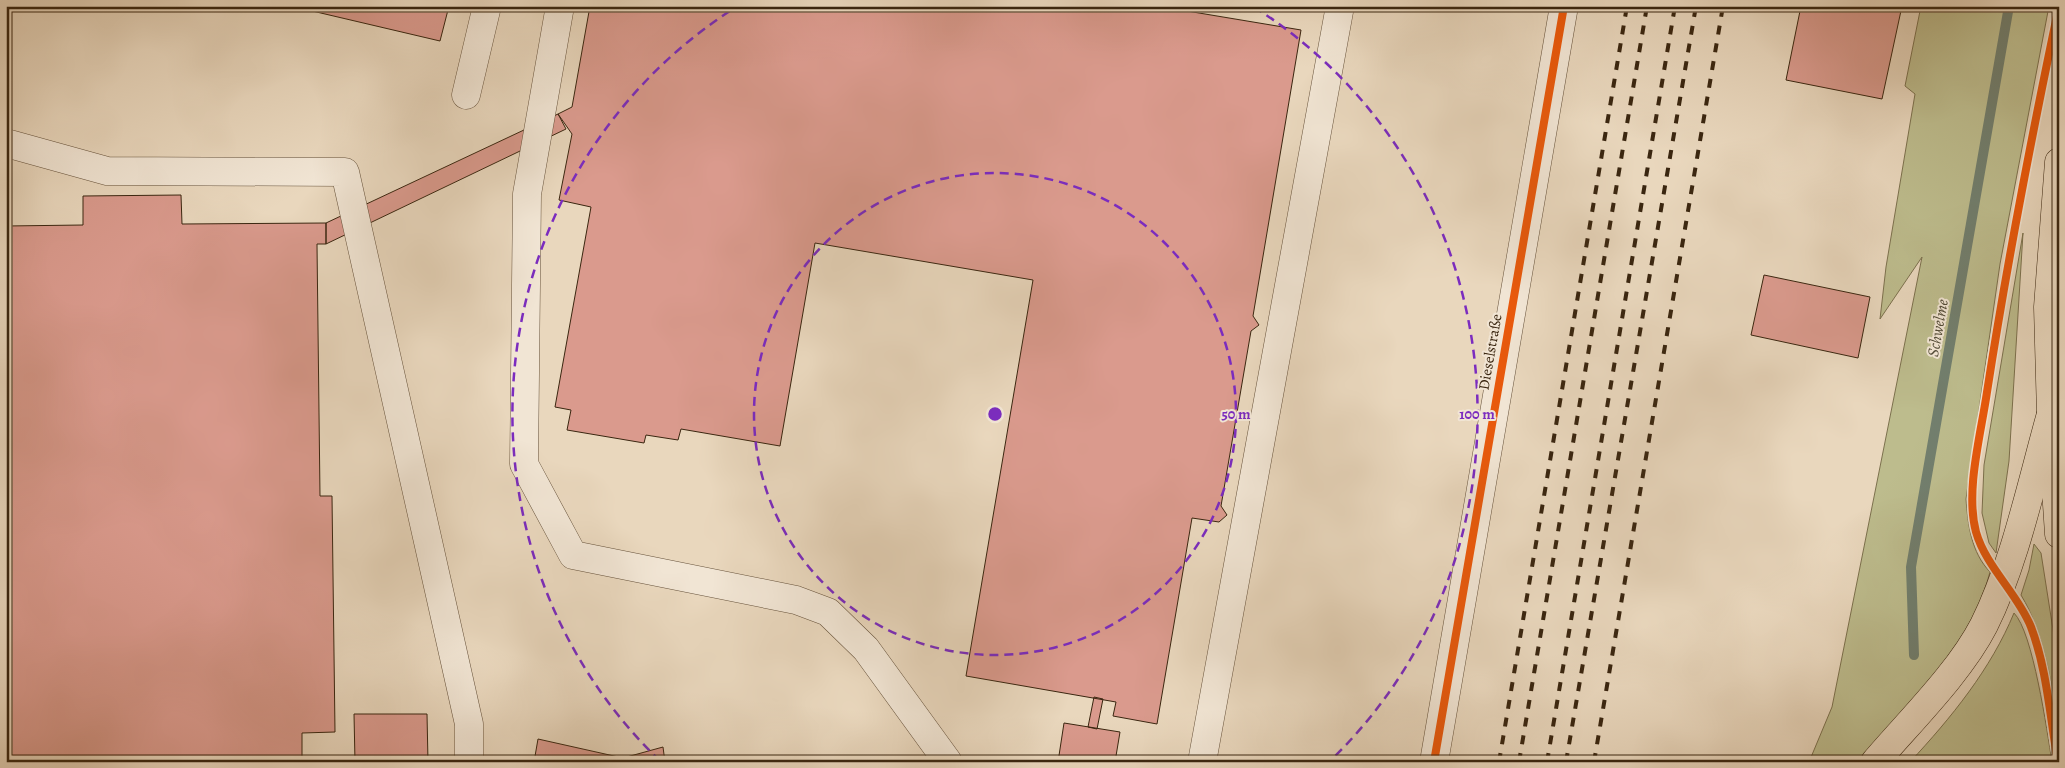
<svg xmlns="http://www.w3.org/2000/svg" width="2065" height="768" viewBox="0 0 2065 768" font-family="Alegreya,serif">
	<rect width="100%" height="100%" fill="#e9d7bd"/>
	<filter id="stains"><feTurbulence type="fractalNoise" baseFrequency=".004" numOctaves="4"/><feColorMatrix values="0 0 0 0 .2 0 0 0 0 .09 0 0 0 0 .02 0 0 0 .5 -.17"/></filter>
	<radialGradient id="worn" r=".72"><stop offset=".6" stop-color="#630" stop-opacity="0"/><stop offset="1" stop-color="#630" stop-opacity=".3"/></radialGradient>
	<path fill="#bdbc8d" stroke="#7c714e" d="M1921,6H2049L2000,264L1966,499C1968,525 1971,552 1990,572C1976,623 1951,653 1919,693C1900,717 1881,740 1859,762H1809L1832,707L1922,257L1880,319L1886,267L1915,94L1905,86Z
		M2023,233L2009,461L1996,553L1989,543L1982,513L1984,465Z
		M2034,544L2041,553L2059,668V725C2050,680 2045,635 2021,595L2029,570Z
		M2014,613C2033,632 2047,731 2052,762H1910C1951,718 1991,669 2014,613Z"/>
	<g fill="none" stroke-linecap="round" stroke-linejoin="round">
		<path stroke="#727f6e" stroke-width="10" d="M1914,655L1911,567L2009,6"/>
	</g>
	<path fill="#da9a8d" stroke="#3a2610" d="M291,6H449L440,41Z
		M590,6H1157L1301,30L1253,316L1259,325L1251,331L1221,506L1227,515L1219,522L1192,518L1157,724L1113,716L1116,702L966,676L1033,280L815,243L780,446L681,429L678,440L646,435L644,443L567,430L571,410L555,407L591,207L559,200L572,134L558,114L572,107Z
		M1801,6H1902L1882,99L1786,80Z
		M558,114L566,129L326,244V223Z
		M181,195L182,224L326,223V244H317L320,496H332L335,732L302,733V762H6V226L83,225V196Z
		M1764,275L1870,297L1858,358L1751,335Z
		M1094,697L1103,699L1097,729L1088,727Z
		M354,714H427L428,762H355Z
		M1064,723L1120,732L1115,762H1058Z
		M538,739L623,758L663,747L665,762H534Z"/>
	<g fill="none" stroke-linecap="round" stroke-linejoin="round">
		<g stroke="#66523b" stroke-width="29">
			<path id="minor" d="M560,6L527,194L524,464L573,555L796,600L828,612L866,649L948,762
				M466,95L487,6
				M6,143L107,171L345,172L469,724V762
				M1202,762L1340,6
				M1434,762L1564,6"/>
		</g>
		<g stroke="#3a2610" stroke-width="29">
			<path id="major" d="M2059,162L2048,307L2051,414L2059,534"/>
		</g>
		<g stroke="#3a2610" stroke-width="29">
			<path id="highway" d="M1875,762C1910,721 1960,672 1984,625C2015,563 2032,481 2051,414"/>
		</g>
		<use href="#minor" stroke="#f1e5d4" stroke-width="28"/>
		<use href="#major" stroke="#e9d7bd" stroke-width="28"/>
		<use href="#highway" stroke="#e9d7bd" stroke-width="28"/>
		<path stroke="#3a2610" stroke-width="4" stroke-dasharray="9 9" stroke-linecap="butt" d="M1499,762L1627,6
			M1519,762L1647,6
			M1547,762L1675,6
			M1566,762L1696,6
			M1594,762L1723,6"/>
		<g stroke="#f1e5d4" stroke-width="11">
			<path id="cycleway" d="M1434,762L1564,6
				M2058,762C2050,718 2047,669 2031,627C2018,594 1986,567 1976,532C1965,491 1981,434 1987,392C2007,263 2032,134 2059,6"/>
		</g>
		<use href="#cycleway" stroke="#e8590c" stroke-width="8"/>
	</g>
	<g fill="none" stroke="#7b2cbf" stroke-width="2.5" stroke-dasharray="9 6">
		<circle cx="995" cy="414" r="241"/>
		<path d="M660 761A482 482 0 0 1 736 7M1254 7A482 482 0 0 1 1330 761"/>
	</g>
	<g text-anchor="middle" dominant-baseline="central" stroke-width="4" stroke-linejoin="round" paint-order="stroke">
		<g font-size="15" fill="#3a2610" stroke="#f1e5d4">
			<text transform="translate(1490 352) rotate(-80)">Dieselstraße</text>
		</g>
		<g font-size="16" font-style="italic" fill="#524b37" stroke="#f1e5d4">
			<text transform="translate(1938 328) rotate(-80)">Schwelme</text>
		</g>
	</g>
	<circle cx="995" cy="414" r="8" fill="#7b2cbf" stroke="#f1e5d4" stroke-width="2.5"/>
	<g font-size="15" text-anchor="middle" font-weight="bold" fill="#7b2cbf" stroke="#f1e5d4" stroke-width="4" stroke-linejoin="round" paint-order="stroke">
		<text x="1236" y="419">50 m</text>
		<text x="1477" y="419">100 m</text>
	</g>
	<rect width="2065" height="768" fill="none" stroke="#e9d7bd" stroke-width="25"/>
	<rect x="8" y="8" width="2050" height="753" fill="none" stroke="#3a2610" stroke-width="2.5"/>
	<rect x="12" y="12" width="2040" height="743" fill="none" stroke="#3a2610"/>
	<rect width="100%" height="100%" filter="url(#stains)"/>
	<rect width="100%" height="100%" fill="url(#worn)"/>
</svg>
